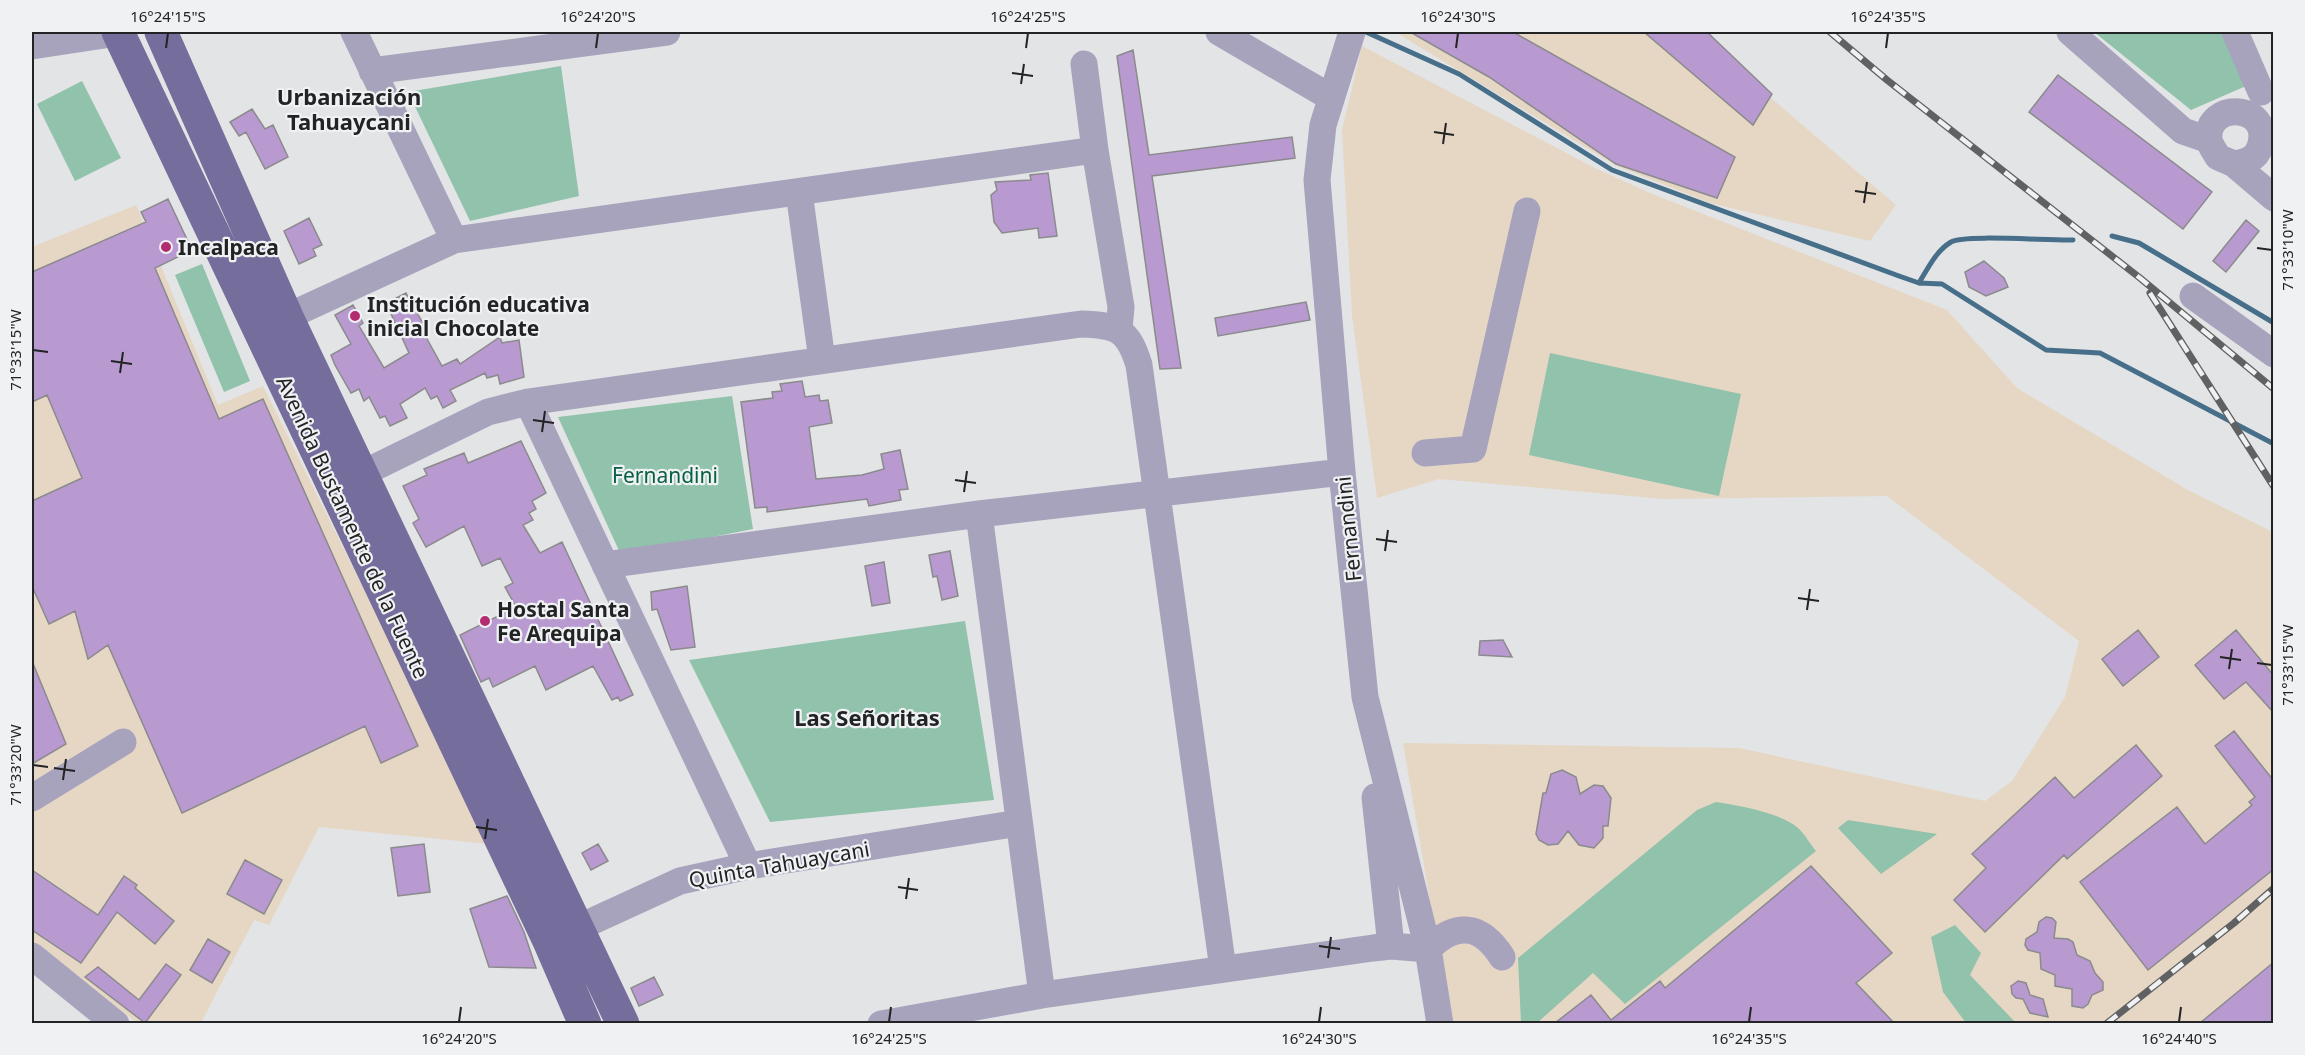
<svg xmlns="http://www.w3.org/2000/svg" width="2305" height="1055" viewBox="0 0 2305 1055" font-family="'Noto Sans',sans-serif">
	<rect width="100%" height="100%" fill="#e2e4e5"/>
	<path fill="#e6d7c5" d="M1395,32H1694L1896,205L1870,241L1710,203L1615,165Z
		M1362,46L1595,168L1650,193L1947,310L2017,388L2188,490L2273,532V1023H1451L1403,743L1739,748L1985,801L2012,781L2065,697L2079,641L1887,496L1664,499L1439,479L1377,498L1352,316L1342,130Z
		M136,205L218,405L263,386L490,844L319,827L269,925L254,920L201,1023H137L32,941V247Z"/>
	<path fill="#91c2ab" d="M2094,32H2222L2246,86L2191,110Z
		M561,66L579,196L470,221L408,92Z
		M82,81L121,158L75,181L37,104Z
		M202,264L250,381L224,392L175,275Z
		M1550,353L1741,394L1719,496L1529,455Z
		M732,396L753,529L621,555L558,417Z
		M965,621L994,800L770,822L689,660Z
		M1716,802C1738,805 1781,813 1798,828C1805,834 1810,844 1816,851L1625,1004L1593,973L1537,1023H1521L1518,958L1697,810Z
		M1848,820L1937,834L1881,874L1838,828Z
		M1955,925L1981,953L1970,975L2016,1023H1966L1943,992L1931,937Z"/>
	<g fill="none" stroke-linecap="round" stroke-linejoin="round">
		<path stroke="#476f8a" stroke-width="5" d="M1366,32L1459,74L1612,170L1899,276L1919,283L1942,284L2046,350L2100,353L2274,444
			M2112,236L2139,243L2274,323
			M1919,283C1928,268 1936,251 1951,242C1963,234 2052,241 2073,240"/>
	</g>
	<path fill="#b89ad0" stroke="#8b8a8c" stroke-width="1.5" d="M1410,32H1513L1735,157L1717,198L1616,164L1489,77Z
		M1644,32H1707L1772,94L1753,125Z
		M1133,50L1149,155L1292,137L1295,158L1152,176L1181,368L1160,369L1117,56Z
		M2058,75L2212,192L2183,229L2029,112Z
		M252,109L265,129L273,125L288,157L265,169L246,132L239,136L230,122Z
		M1048,173L1057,236L1039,238L1038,228L1002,233L994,222L991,195L997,190L995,182L1031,180L1030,175Z
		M168,199L192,250L155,268L219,419L263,399L418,746L381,763L365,726L182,813L108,645L88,659L75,611L49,624L32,586V501L82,478L47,395L32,402V272L146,222L141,212Z
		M309,218L322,245L313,249L316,256L299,264L284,231Z
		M2246,220L2259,231L2226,272L2213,261Z
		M1984,261L2004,278L2008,287L1986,296L1969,287L1965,272Z
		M406,293L424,325L421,328L442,366L457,359L460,364L500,337L502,343L519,340L524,377L500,384L498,375L487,378L485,373L450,390L456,401L443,408L437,396L431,399L425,388L400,404L407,418L390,426L385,416L380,418L369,397L364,401L359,389L351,393L335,365L331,355L351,344L335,315L353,305L363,323L359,326L384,368L409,353L386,303Z
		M1306,302L1310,320L1218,336L1215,318Z
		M802,381L805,397L819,395L820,401L828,400L832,423L809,427L816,479L862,475L884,469L881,454L900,450L908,489L899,490L901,500L869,506L867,499L767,512V507L755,508L741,402L773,398L772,392L782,391L780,384Z
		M521,441L546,493L532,501L536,509L529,513L533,520L523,525L540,553L562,542L633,695L620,701L618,697L612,700L593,666L546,690L535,666L493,687L489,678L481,682L460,635L516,607L505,587L513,583L500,558L482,566L464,526L426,547L413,523L419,519L403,486L427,475L424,469L464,453L468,463Z
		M950,551L958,596L942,600L937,576L933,577L929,555Z
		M884,562L890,603L872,606L865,566Z
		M687,586L695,647L671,650L657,609L652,610L651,592Z
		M2138,630L2159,657L2123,686L2102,659Z
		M2236,630L2274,676V713L2246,682L2224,699L2195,665Z
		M1503,640L1512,657L1479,655L1480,641Z
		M32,661L66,744L32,764Z
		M2234,731L2274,781V869L2148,970L2080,882L2177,807L2205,844L2252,805L2249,802L2255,797L2215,746Z
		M2136,745L2162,776L2067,859L2064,855L1985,932L1954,900L1986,868L1972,854L2055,777L2074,798Z
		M1562,770L1576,777L1580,794L1594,785L1603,786L1611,798L1608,826H1603V838L1594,848L1579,845L1568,831L1558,844L1548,845L1539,840L1536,834L1543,793H1546L1551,774Z
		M424,844L430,892L398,896L391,848Z
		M598,844L608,861L591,870L582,853Z
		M245,860L282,880L264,914L227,894Z
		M1811,866L1892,953L1856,983L1894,1023H1555L1591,995L1611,1020L1660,981L1665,988Z
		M32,870L98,915L124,876L137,885L135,888L174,921L155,944L117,912L81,963L32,930Z
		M507,896L524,932L536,968L489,967L470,909Z
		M2046,917L2052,918L2056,922L2054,938L2068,939L2073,942L2077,955L2090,961L2095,973L2103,982V990L2092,995L2088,1004L2083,1008L2072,1006V989L2055,986V975L2041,969L2040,953L2028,950L2025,945L2026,939L2037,932L2039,922Z
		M208,939L230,952L212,983L190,970Z
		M2274,962V1023H2200Z
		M166,964L181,975L145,1023L85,977L98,967L139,1000Z
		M654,977L663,995L639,1006L631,988Z
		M2018,981L2026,983L2030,995L2043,999L2048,1017L2030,1013L2023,999L2016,998L2012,994L2011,986Z"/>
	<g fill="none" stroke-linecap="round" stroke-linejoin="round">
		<path stroke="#a7a3bd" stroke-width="27" d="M354,32L454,240
			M1219,32L1330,97
			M1352,32L1323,125L1317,180L1342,472L1365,697L1428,949L1440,1024
			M2070,32L2183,131L2209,140
			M2235,32L2261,92
			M32,46L124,32
			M1084,64L1095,150L1121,307L1119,329
			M372,71L667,32
			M2234,164C2246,162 2256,159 2260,147C2274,103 2205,100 2209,140C2210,145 2215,152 2218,157L2234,164L2274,198
			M799,192L822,360
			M2193,296L2274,354
			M269,325L454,240L1095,150
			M528,402L748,866
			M1425,453L1473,449L1527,211
			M343,483L488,412L528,402L1081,324C1117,325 1128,329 1139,365L1223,969
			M979,514L1042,995
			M605,565L979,514L1342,472
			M1375,797L1391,946
			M32,798L123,742
			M558,937L680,881L748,866L1019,823
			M32,956L116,1024
			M881,1024L1042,995L1373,948L1391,946L1428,949C1456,921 1481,924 1502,957"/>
		<path stroke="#756d9b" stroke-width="33" d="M118,32L549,941L585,1024
			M161,32L287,317L623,1024"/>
		<g stroke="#606162" stroke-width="7">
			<path id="rail" d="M1830,32L1887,80L2140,278L2274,389
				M2150,293L2274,487
				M2106,1024L2234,923L2274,888"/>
		</g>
		<use href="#rail" stroke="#eff1f3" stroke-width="4.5" stroke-dasharray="14" stroke-linecap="butt"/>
	</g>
	<path fill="none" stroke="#222324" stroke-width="2" d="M166,48L168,33M596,48L598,33M1026,48L1028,33M1456,48L1458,33M1886,48L1888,33M1012,73L1033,76M1021,84L1024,64M1434,132L1454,135M1443,144L1446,123M1855,191L1876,194M1864,203L1867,182M2257,248L2272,250M33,350L48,352M111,361L132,364M120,373L123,352M533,420L554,423M542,432L545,411M955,480L976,483M964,492L967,471M1376,539L1397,542M1385,551L1388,530M1798,598L1819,601M1807,610L1810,589M2220,657L2241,660M2257,663L2272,665M2229,669L2232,649M33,765L48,767M54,768L75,771M63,780L66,759M476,827L497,830M485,839L488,819M898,887L918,890M906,899L909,878M1319,946L1340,949M1328,958L1331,937M459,1022L461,1007M889,1022L891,1007M1319,1022L1321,1007M1749,1022L1751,1007M2179,1022L2181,1007"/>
	<g fill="#b32c6f" stroke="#eff1f3" stroke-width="2">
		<circle cx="166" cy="247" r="6"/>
		<circle cx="355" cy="316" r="6"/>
		<circle cx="485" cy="621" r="6"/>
	</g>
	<g text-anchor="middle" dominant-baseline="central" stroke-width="4.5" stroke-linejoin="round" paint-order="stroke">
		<g font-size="21" font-weight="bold" fill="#222324" stroke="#eff1f3" text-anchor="start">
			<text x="178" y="247">Incalpaca</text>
			<text x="367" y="304">Institución educativa<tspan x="367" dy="24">inicial Chocolate</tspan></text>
			<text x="497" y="609">Hostal Santa<tspan x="497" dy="24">Fe Arequipa</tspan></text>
		</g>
		<g font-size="21" fill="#086043" stroke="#eff1f3">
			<text x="665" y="475">Fernandini</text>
		</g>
		<g font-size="21" fill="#222324" stroke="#eff1f3">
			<text transform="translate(353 527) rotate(65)">Avenida Bustamente de la Fuente</text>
			<text transform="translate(1348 529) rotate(-96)">Fernandini</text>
			<text transform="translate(779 864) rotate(-10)">Quinta Tahuaycani</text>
		</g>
		<g font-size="22" font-weight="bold" fill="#222324" stroke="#eff1f3">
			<text x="349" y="96">Urbanización<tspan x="349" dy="25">Tahuaycani</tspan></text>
			<text x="867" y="717">Las Señoritas</text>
		</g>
	</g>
	<rect width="2305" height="1055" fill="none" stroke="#eff1f3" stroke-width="66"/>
	<rect x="33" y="33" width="2239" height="989" fill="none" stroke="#222324" stroke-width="2"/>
	<g font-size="15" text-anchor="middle" fill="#222324">
		<text x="168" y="22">16°24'15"S</text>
		<text x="598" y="22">16°24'20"S</text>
		<text x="1028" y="22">16°24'25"S</text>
		<text x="1458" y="22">16°24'30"S</text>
		<text x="1888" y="22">16°24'35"S</text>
		<text transform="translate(2288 250) rotate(-90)" y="5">71°33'10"W</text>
		<text transform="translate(16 350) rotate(-90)" y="5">71°33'15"W</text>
		<text transform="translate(2288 665) rotate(-90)" y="5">71°33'15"W</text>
		<text transform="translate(16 765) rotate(-90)" y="5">71°33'20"W</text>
		<text x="459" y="1044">16°24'20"S</text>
		<text x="889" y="1044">16°24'25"S</text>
		<text x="1319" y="1044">16°24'30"S</text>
		<text x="1749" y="1044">16°24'35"S</text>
		<text x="2179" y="1044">16°24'40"S</text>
	</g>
</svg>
